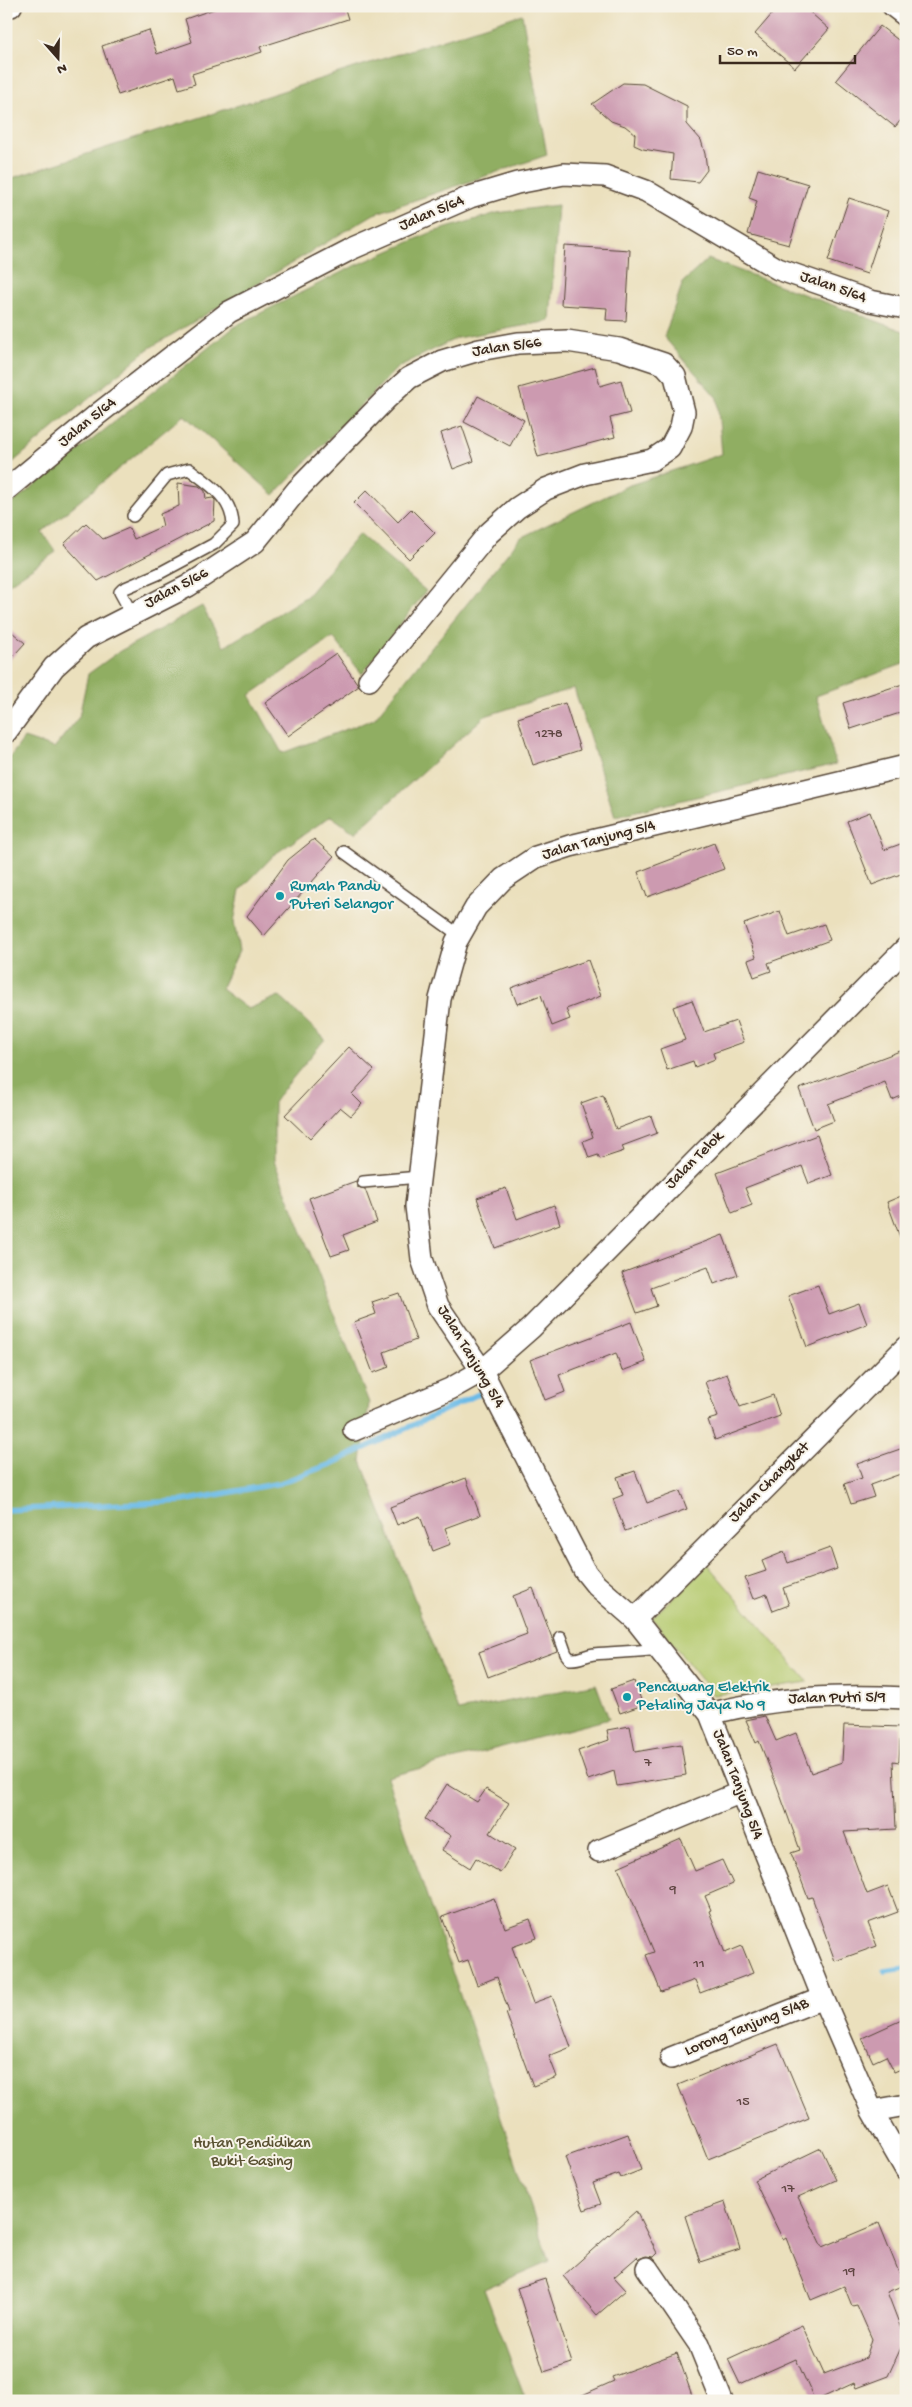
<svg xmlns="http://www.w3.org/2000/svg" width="912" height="2407" viewBox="0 0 912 2407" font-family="'Gochi Hand',sans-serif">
	<rect width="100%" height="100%" fill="#f7f3e8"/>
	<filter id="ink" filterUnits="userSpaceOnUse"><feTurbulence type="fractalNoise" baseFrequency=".02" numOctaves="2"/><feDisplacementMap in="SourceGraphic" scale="10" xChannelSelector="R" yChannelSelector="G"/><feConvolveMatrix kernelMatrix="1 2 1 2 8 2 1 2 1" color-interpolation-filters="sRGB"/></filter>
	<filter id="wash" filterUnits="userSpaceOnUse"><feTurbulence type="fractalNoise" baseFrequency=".0096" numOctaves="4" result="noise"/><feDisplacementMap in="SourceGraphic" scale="20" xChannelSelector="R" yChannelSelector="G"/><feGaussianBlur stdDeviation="1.12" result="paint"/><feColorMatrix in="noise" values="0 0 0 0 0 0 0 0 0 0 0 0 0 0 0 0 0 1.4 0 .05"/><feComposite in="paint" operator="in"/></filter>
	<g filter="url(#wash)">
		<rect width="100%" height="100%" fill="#ebe0bd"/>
		<path fill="#b5ca6f" stroke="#787a46" d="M707,1564L808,1682L714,1695L652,1618Z"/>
		<path fill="#90ae62" stroke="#666c40" d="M522,14L547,155L374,214L148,349L6,468V180Z
			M558,205L550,321L457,338L398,367L274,495L184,415L42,532L56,552L6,586V508L237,325L348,269L430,233L497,213Z
			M708,259L906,332V663L816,696L836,764L615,816L574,688L485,716L355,833L331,816L275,854L240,890L234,922L239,951L221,989L248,1009L279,996L325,1039L274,1101V1161L369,1403L361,1461L458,1711L596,1684L609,1719L387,1777L549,2261L484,2289L526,2401H6V763L24,738L54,748L79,717L88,674L120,651L202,606L224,647L307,596L359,534L426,591L362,674L333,637L250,695L282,753L374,719L520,538L627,486L722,454L717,398L664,337L683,282Z"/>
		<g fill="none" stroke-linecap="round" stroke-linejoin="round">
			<path stroke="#6cbbe7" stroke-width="5.5" d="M6,1510L183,1501L280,1483L331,1464L485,1391
				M885,1971L906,1968"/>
		</g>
		<g id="blocks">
			<path fill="#cc9ab0" d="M223,6H344L348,19L260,47L262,52L192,74L195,84L179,89L175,76L118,95L102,46L149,30L157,54L192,42L185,19Z
				M779,6H803L829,29L795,68L755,34Z
				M880,26L906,46V114L895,127L836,80Z
				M623,83L643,84L687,106V124L701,140L705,154L707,170L698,182L671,179L673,154L643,149L634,145L635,134L625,126L611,121L592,104Z
				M758,169L808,184L789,245L748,234L757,201L749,198Z
				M849,198L888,211L867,274L828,261Z
				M565,246L630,250L626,321L606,320L607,308L561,305Z
				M595,367L600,386L621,380L630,413L610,418L615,437L538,457L519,388Z
				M478,396L524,420L510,446L464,422Z
				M462,426L474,461L453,469L441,433Z
				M178,483L199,486L205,491L206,499L213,498L215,500L214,521L98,581L64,544L86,523L103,539L129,528L134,539L163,526L160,514L179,506Z
				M367,490L398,522L411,509L435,533L409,559L354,503Z
				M6,627L25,643L6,664Z
				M336,653L359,686L288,736L265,703Z
				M906,683V711L851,729L843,703Z
				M565,703L580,750L533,765L518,718Z
				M870,812L884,850L906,842V872L872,885L847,821Z
				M314,839L334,857L264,936L247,916L288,860Z
				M714,843L724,869L647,897L638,872Z
				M780,911L789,936L824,924L830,940L768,963L771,971L754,977L748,960L756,957L744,924Z
				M588,960L601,996L566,1009L570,1019L552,1026L541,995L517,1004L511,988Z
				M692,1000L704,1032L736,1021L744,1042L713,1053L715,1059L695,1067L693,1061L667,1070L660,1049L685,1040L673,1007Z
				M349,1047L374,1070L352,1094L362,1104L351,1116L340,1107L310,1139L285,1115Z
				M900,1051L906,1066V1094L892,1100L885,1082L828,1104L834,1121L814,1129L799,1089Z
				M603,1095L616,1129L651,1116L657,1133L622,1146L624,1151L600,1159L598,1155L589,1158L583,1141L593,1137L581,1103Z
				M817,1135L832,1175L809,1184L802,1166L745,1188L752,1205L732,1213L717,1173Z
				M356,1181L357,1187L365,1189L377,1222L343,1235L349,1250L331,1256L309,1198Z
				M506,1188L517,1219L554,1205L560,1224L495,1248L477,1198Z
				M906,1194V1248H904L887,1202Z
				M723,1235L738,1275L714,1284L708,1267L651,1288L657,1306L637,1313L622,1273Z
				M818,1285L829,1314L859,1303L867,1324L807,1347L788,1296Z
				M399,1293L416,1340L384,1352L389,1367L373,1373L354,1322L376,1314L372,1302Z
				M631,1322L646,1362L622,1371L616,1353L559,1375L565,1392L545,1400L530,1360Z
				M727,1374L740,1407L773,1395L780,1416L715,1440L708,1420L718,1417L705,1382Z
				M906,1447V1472L870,1485L874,1497L851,1504L844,1484L862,1478L857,1464Z
				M635,1471L647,1503L680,1491L687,1509L625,1531L613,1499L623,1495L617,1477Z
				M466,1478L480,1515L445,1528L451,1544L433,1551L420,1516L397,1525L390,1507Z
				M830,1548L837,1569L783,1588L789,1605L773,1611L767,1594L753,1599L745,1578L766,1571L762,1561L784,1552L788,1563Z
				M533,1588L557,1651L488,1677L479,1652L527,1634L513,1596Z
				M634,1681L643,1705L620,1713L611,1689Z
				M765,1716L776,1741L796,1733L811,1773L842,1762L844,1725L901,1727L899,1762L893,1761L896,1829L844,1832L867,1894L888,1886L898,1912L868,1923L877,1946L835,1961L812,1897L808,1898L791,1853L800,1850L777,1786L759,1741L756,1743L746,1720Z
				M630,1726L635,1752L681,1744L686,1775L617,1786L614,1771L588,1780L578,1751L609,1740L607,1730Z
				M447,1784L477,1802L486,1789L509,1803L490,1833L515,1849L500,1873L476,1858L470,1868L442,1850L451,1836L425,1819Z
				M681,1839L695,1871L722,1860L733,1884L705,1896L711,1910L709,1911L725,1953L742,1946L753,1973L700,1993L695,1980L661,1992L646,1955L654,1952L618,1867Z
				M494,1898L505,1928L530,1919L537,1938L512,1947L533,2003L552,1996L571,2047L549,2056L557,2077L533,2086L506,2013L509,2012L497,1977L477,1985L468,1960L459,1963L442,1917Z
				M906,2018V2067L894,2072L886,2056L873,2062L862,2038Z
				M778,2044L809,2118L708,2159L678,2085Z
				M628,2134L641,2170L621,2178L619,2174L593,2183L601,2204L584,2210L565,2157Z
				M821,2148L836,2180L798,2197L822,2247L879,2223L904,2285L887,2292L905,2339L888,2376L856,2388L854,2383L815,2401L796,2359L740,2384L728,2359L802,2325L824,2374L866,2358L872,2339L857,2305L852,2306L844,2286L811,2300L786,2238L783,2240L754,2180Z
				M725,2202L740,2249L700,2262L685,2216Z
				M636,2211L657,2253L653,2257L646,2256L639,2259L637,2257L614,2277L626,2290L597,2315L563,2276Z
				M545,2279L572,2363L544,2372L517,2288Z
				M677,2353L694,2401H569L614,2381L612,2377Z"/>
		</g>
	</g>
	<g filter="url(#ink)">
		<use href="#blocks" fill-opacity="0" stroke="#554536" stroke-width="1"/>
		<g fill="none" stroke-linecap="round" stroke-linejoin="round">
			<g stroke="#554536" stroke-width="14">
				<path id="lane" d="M132,614L120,592L123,589L158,574L214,544L233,525C232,498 209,484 189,469L167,475L133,516
					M344,852L459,935
					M363,1182L419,1177
					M560,1637L566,1654L570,1659C579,1660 585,1655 594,1654C615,1652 636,1652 657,1649"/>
			</g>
			<g stroke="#554536" stroke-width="24">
				<path id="street" d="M893,6L906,16
					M6,7L11,6
					M6,490L98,414L229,312L353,248L470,197L517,183L564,174L605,176L646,191L778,269L870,301L906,308
					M6,732L54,667L86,638L188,586L255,542L297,490L387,398L409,378L442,361L479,350L518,343L567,341L619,349L664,364L675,376L684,412L681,427L670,448L652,460L585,474L546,489L517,508L488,534L369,680
					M906,766L570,846L536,857L503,879L476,907L456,942L440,999L416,1206L422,1259L438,1306L482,1371L584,1570L596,1585L635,1619L710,1714L823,1998L872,2111L906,2170
					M354,1430L450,1389L482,1371L531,1328L906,948
					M635,1619L906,1347
					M710,1714C774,1697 839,1695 906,1698
					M599,1851L739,1793
					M671,2058L823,1998
					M872,2111L906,2105
					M647,2268L699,2344L722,2401"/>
			</g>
			<use href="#lane" stroke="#fff" stroke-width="11"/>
			<use href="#street" stroke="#fff" stroke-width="21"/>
		</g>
	</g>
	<g fill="#0f9aa8" stroke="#f7f3e8" stroke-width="2">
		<circle cx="280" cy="896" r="5"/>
		<circle cx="627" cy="1697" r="5"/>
	</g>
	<g text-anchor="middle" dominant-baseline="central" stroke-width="4" stroke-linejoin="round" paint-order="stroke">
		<g font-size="14" fill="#5f4642">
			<text x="549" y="734">1278</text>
			<text x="648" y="1763">7</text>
			<text x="673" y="1890">9</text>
			<text x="699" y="1964">11</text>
			<text x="743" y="2102">15</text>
			<text x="788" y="2189">17</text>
			<text x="849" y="2272">19</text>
		</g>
		<g font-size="16" fill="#3b2a1e" stroke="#f7f3e8">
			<text transform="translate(432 214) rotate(-23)">Jalan 5/64</text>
			<text transform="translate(833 288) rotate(19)">Jalan 5/64</text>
			<text transform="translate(507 348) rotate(-8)">Jalan 5/66</text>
			<text transform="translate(88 423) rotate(-39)">Jalan 5/64</text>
			<text transform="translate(177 589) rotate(-28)">Jalan 5/66</text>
			<text transform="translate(599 841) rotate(-15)">Jalan Tanjung 5/4</text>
			<text transform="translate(695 1161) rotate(-45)">Jalan Telok</text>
			<text transform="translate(470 1357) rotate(59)">Jalan Tanjung 5/4</text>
			<text transform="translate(770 1483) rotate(-45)">Jalan Changkat</text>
			<text transform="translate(837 1699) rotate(-1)">Jalan Putri 5/9</text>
			<text transform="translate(737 1785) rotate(69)">Jalan Tanjung 5/4</text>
			<text transform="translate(747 2028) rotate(-22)">Lorong Tanjung 5/4B</text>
		</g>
		<g font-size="16" fill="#0d838f" stroke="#f7f3e8" text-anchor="start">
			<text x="290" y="887">Rumah Pandu<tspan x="290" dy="18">Puteri Selangor</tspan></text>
			<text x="637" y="1688">Pencawang Elektrik<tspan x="637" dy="18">Petaling Jaya No 9</tspan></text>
		</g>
		<g font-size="16" fill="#5a5232" stroke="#f7f3e8">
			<text x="252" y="2144">Hutan Pendidikan<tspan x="252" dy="18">Bukit Gasing</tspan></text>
		</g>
	</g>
	<rect width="912" height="2407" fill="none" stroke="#f7f3e8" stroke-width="25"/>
	<g transform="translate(58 58) rotate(160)" stroke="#f7f3e8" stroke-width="4" paint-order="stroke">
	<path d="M0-4L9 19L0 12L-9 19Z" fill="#3b2a1e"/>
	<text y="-8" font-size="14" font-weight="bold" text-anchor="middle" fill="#3b2a1e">N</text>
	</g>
	<path d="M720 55v8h135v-8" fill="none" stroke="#3b2a1e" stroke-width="2.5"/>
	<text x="727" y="55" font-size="15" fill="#3b2a1e" stroke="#f7f3e8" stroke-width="4" paint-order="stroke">50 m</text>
</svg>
